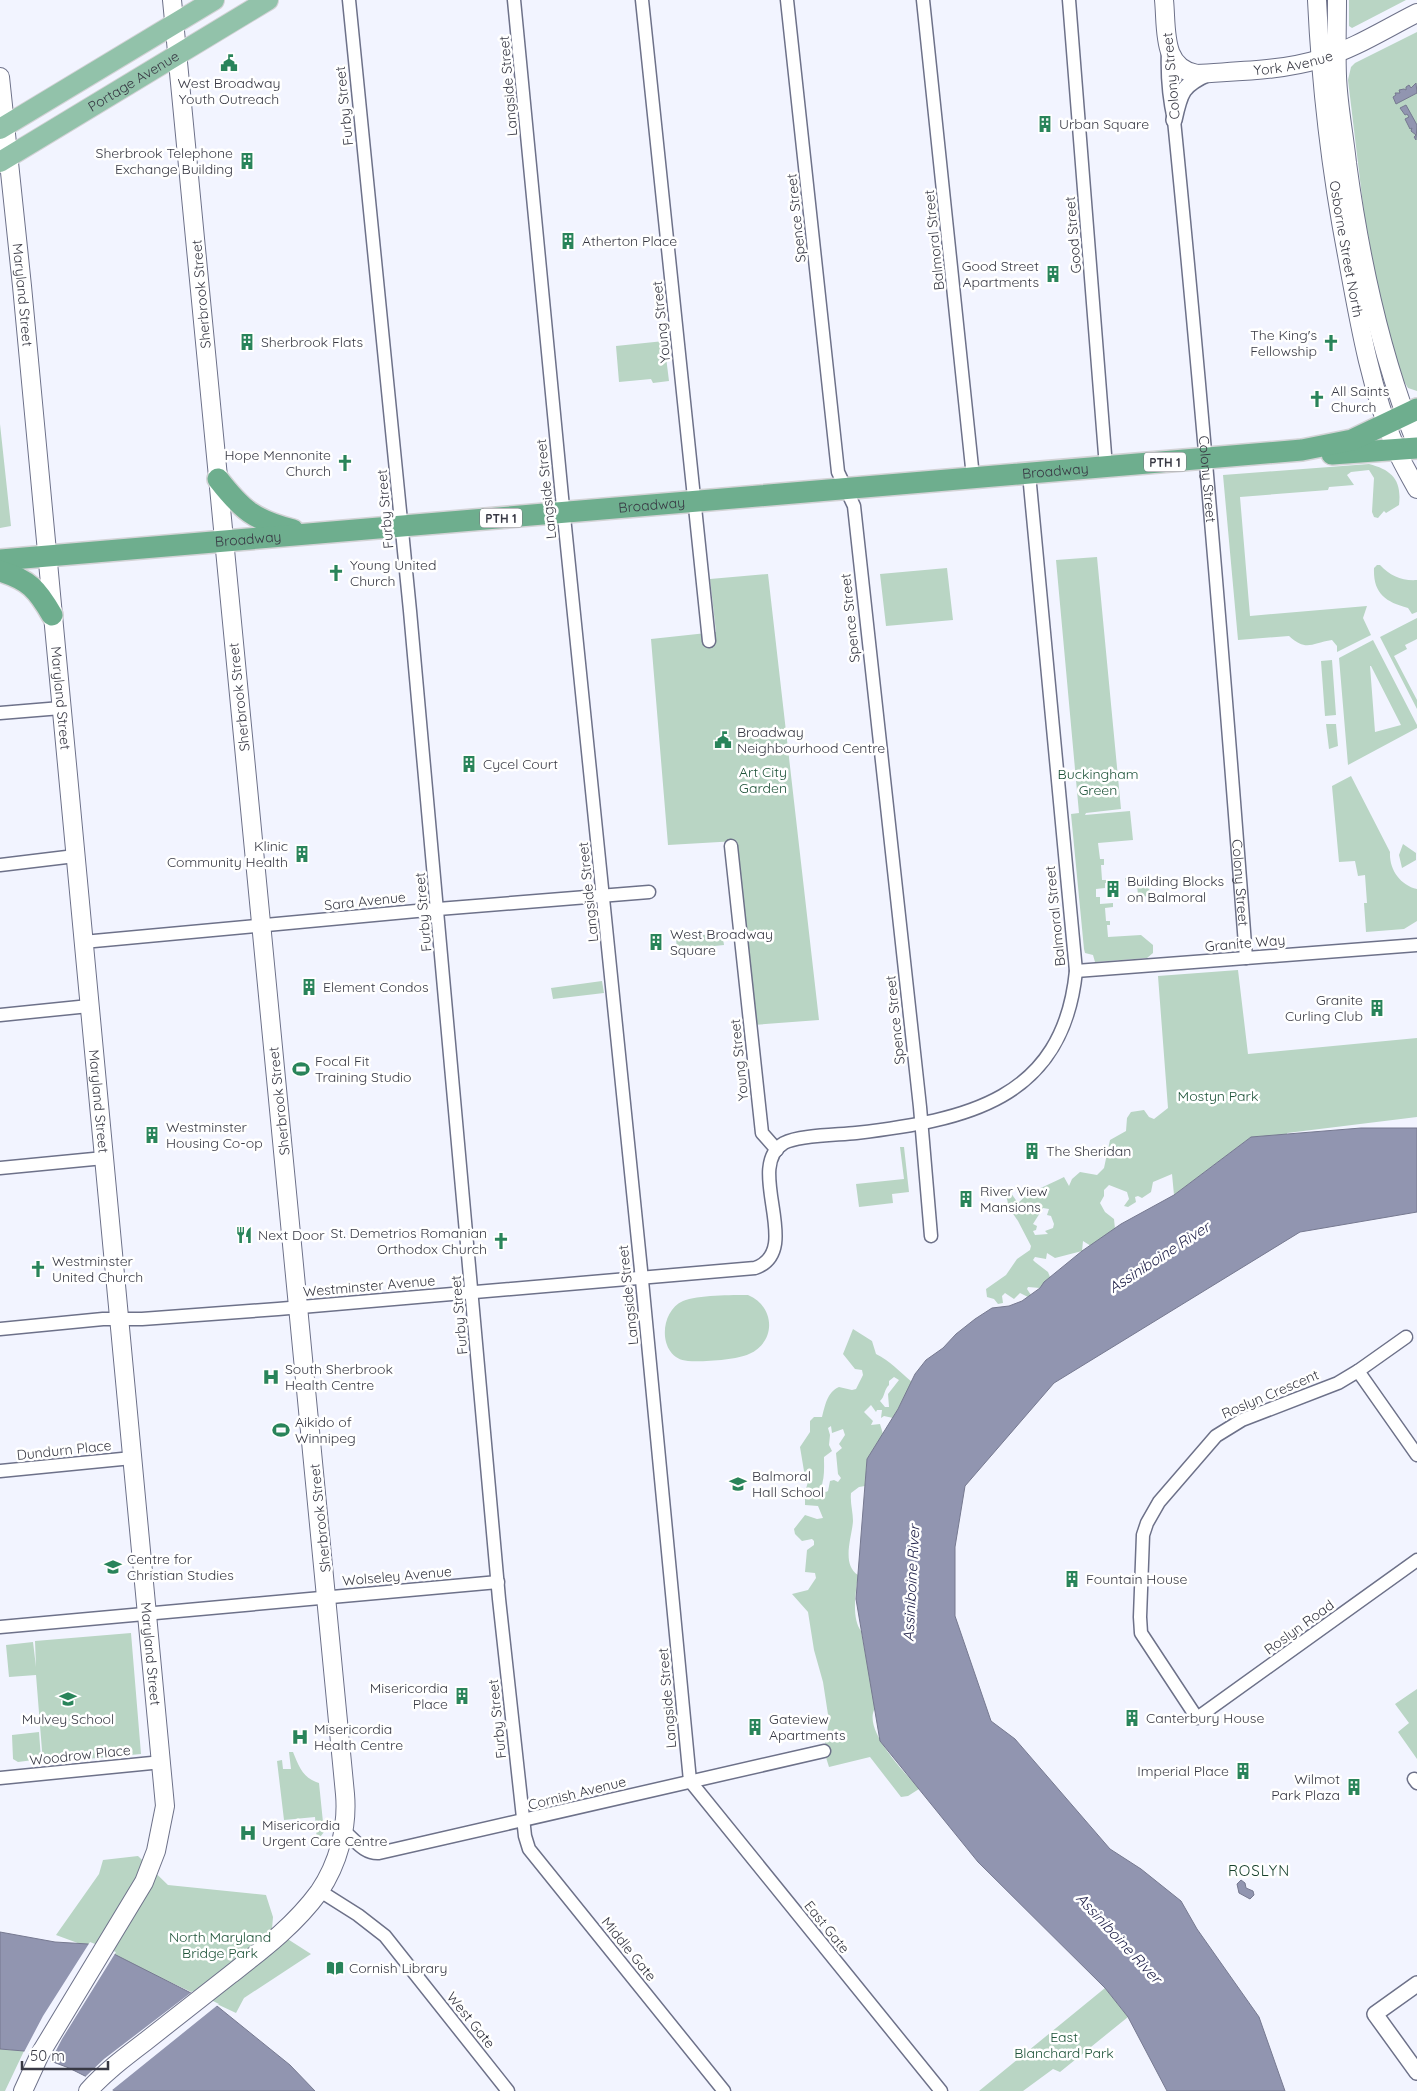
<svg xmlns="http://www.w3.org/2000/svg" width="1417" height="2091" viewBox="0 0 1417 2091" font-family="Quicksand,sans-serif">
	<rect width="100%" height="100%" fill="#f2f4ff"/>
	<path fill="#b9d5c4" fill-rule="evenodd" d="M1349,0H1406L1352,28L1349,26Z
		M1417,32V391L1408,388L1402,378L1383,315L1364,213L1348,80L1351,67L1355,63Z
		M664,341L669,381L653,383L651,379L619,382L616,346Z
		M0,424L11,526L0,528Z
		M1369,464C1392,470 1402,480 1399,505L1386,513L1384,511L1378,518L1374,517L1372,512L1374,478L1369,470L1351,472L1347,475L1354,485L1329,487L1328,490L1240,497L1250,616L1367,606L1363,618L1371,635L1337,652V646L1332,640C1311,643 1307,652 1289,636L1238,640L1223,475Z
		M1097,557L1121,809L1086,813L1085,815L1130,811L1133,840L1098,843L1100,859H1104V865H1101L1102,880H1111V883H1105V888L1096,889V897H1100V904L1113,903V907L1105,908L1106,921H1110V925H1107L1108,937L1141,935L1153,945V953L1147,958L1095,962L1093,955L1085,953L1084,949L1071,814L1079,813L1056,560Z
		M1377,565H1380C1390,576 1402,581 1417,580V612L1412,614L1408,608C1385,602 1373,593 1374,568Z
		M947,568L953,620L886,626L880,574Z
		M768,574L819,1020L753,1025L737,841L668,845L651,639L716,632L710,579Z
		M1417,618V639L1405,645L1407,649L1394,656L1417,700V709L1380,637Z
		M1373,640L1417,725V728L1348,765L1339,658ZM1370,666H1371L1401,725L1375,732Z
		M1332,660L1336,715L1325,716L1321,661Z
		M1326,724H1336L1338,746L1329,749Z
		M1351,776L1390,852C1389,869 1400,885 1417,889V921L1404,929L1366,932L1364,903H1367L1365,875L1358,876L1355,861L1339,862L1332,786Z
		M1403,844L1416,853V860L1402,868L1399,855Z
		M1148,877L1150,896L1138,897L1137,882L1126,883L1125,878Z
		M722,933L724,945L677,950L676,938Z
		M1238,970L1248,1054L1417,1038V1117L1287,1133V1135L1251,1137L1174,1195L1172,1174L1153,1182L1151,1192L1142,1198L1138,1196L1135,1197L1136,1202L1128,1207L1124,1206L1129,1199L1127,1192L1109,1185L1104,1190V1196L1100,1203L1105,1212L1114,1219L1115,1229L1091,1246L1083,1241L1082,1251L1055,1258L1047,1253L1046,1259L1035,1257L1033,1260L1035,1262L1048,1272L1050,1277L1040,1288L1028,1287L1027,1289L1031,1295L1028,1297L1020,1293L1014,1299L1005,1293L1002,1296L1003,1303L998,1304L994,1299L987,1297L986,1289L1006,1275L1017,1259L1030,1250L1031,1246L1018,1221L1009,1208L1005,1190L1008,1189L1018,1203L1028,1194L1060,1179L1064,1177L1069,1186L1072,1179L1080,1172L1097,1175L1104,1168L1110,1140L1126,1131L1127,1118L1131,1112L1144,1110L1149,1117L1154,1119L1168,1108L1158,976ZM1043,1208L1049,1209L1047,1215L1051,1216L1054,1224L1053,1228L1045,1231L1048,1234L1035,1235L1033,1231L1036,1230L1037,1226L1033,1224Z
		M602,981L604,993L553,999L551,988Z
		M900,1147H904L909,1192L892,1194L893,1203L859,1207L856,1184L904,1179Z
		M748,1295C775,1306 777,1342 749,1354C736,1360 703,1362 688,1361C658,1359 658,1312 683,1301C697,1295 733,1295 748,1295Z
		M853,1329L872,1341L876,1354C890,1361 899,1371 912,1382L893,1418L884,1416L881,1418L882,1410H877L876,1412L871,1405L864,1412L873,1421L871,1425L880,1424L883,1434L867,1459L865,1486L859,1487L851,1493C850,1503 853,1512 853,1521C852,1537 841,1564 858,1575C856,1591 851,1618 861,1631L875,1708C862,1730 905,1772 919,1789L908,1796L901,1797L870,1757L829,1767L824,1751L829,1721L823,1682L814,1650L808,1612L792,1594L808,1590L816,1578L815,1573L805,1572L807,1550L814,1545V1541L812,1539L802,1541L795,1534L794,1529L805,1515L817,1519L823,1518L818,1506L805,1505V1492L810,1475L807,1470L805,1477L800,1447L810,1432V1421L814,1417H822C825,1406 827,1392 839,1387L852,1390L856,1389L863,1375L862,1370L855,1369L843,1354ZM894,1377L899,1380L888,1394L889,1407H885L880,1401C885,1397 884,1389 889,1385V1381ZM831,1426L832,1433L843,1429L845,1435L839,1444L842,1448L836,1453L838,1474L841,1478L838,1482L834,1480L830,1481L828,1491L826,1492L820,1490C825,1479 824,1468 824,1457L832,1451L829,1445L830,1435L828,1428Z
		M131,1633L141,1754L43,1763L36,1675L9,1677L6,1645L33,1642L36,1667L35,1641Z
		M1417,1689V1759L1398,1732L1409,1723L1395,1704Z
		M39,1732L41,1759L18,1762L13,1759L12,1735Z
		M289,1752H293C299,1767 303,1778 319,1783L324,1832L317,1841L315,1817L284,1820L277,1761L282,1760L283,1769H291Z
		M138,1856L168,1885L266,1895L273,1917L272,1929L311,1954L244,1998L236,2013L121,1959L56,1935L99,1874L103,1860Z
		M1105,1988L1128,2017L1060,2072L1053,2069L1023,2091H979Z
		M0,2049L24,2051L5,2091H0Z"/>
	<path fill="#9195b0" stroke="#767990" d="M1416,83L1417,93L1396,104L1393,97L1396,95L1395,93H1400L1399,90L1404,89L1406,90V87L1409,85L1411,88Z
		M1406,105L1417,125L1416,140L1414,137L1416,135L1411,131L1412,128L1410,129L1405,119L1409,117L1407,114L1405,115L1400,108Z
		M1361,1128H1417V1212L1300,1232L1054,1383L965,1486L955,1547V1616L991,1721L1015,1739L1110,1849L1141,1869L1181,1901L1197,1929L1259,2017L1285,2091H1167L1128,2017L1105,1988L978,1862L880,1741L856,1599L867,1459L898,1409L915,1374L926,1360L943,1348L956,1334L975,1319L992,1308L1009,1306L1022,1301L1040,1288L1044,1282L1082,1251L1121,1224L1174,1195L1251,1137Z
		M1241,1880L1245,1883L1246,1888L1253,1891L1254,1895L1250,1899L1239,1893L1237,1884Z
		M0,1932L55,1942L88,1944L114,1954L191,1993L217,2006L290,2065L315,2091H115L69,2068L24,2051L0,2049Z"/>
	<path fill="#f2f4ff" d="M90,1942L116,1952L62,2039L49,2064L23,2054L43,2016Z
		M193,1991L219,2004L111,2091L83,2079L104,2059Z"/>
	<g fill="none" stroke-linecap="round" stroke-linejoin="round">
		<g stroke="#6d7189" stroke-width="15">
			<g id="minor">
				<path d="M349,0L410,611L499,1599L525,1836L529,1849L724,2091"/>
				<path d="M514,0L562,497L641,1270L690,1781L941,2091"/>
				<path d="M642,0L709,641"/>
				<path d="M787,0L838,472L854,506L920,1107L931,1236"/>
				<path d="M923,0L973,477"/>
				<path d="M1069,0L1106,467"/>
				<path id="s1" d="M1168,51C1167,75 1169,98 1174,120C1202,399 1225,679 1246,958"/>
				<path d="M0,713L61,708"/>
				<path d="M731,846L762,1133L777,1150"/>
				<path d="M0,865L75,856"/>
				<path d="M83,942L438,909L649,892"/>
				<path d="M1076,971L1417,945"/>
				<path d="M0,1015L89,1006"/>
				<path d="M0,1168L104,1158"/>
				<path d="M0,1329L103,1319H142L278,1309L755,1268C805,1251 743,1167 784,1143C799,1135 838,1135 856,1133C965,1120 1063,1101 1076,971L1029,474"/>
				<path d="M1358,1371L1406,1337"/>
				<path d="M1417,1455L1358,1371L1338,1383L1242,1420L1216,1436L1159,1502L1147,1523L1143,1535L1140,1617L1141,1633L1197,1718L1417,1560"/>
				<path d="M0,1471L132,1458"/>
				<path d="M0,1627L498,1582"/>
				<path d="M0,1778L162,1762"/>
				<path d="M1414,1779L1417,1783"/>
				<path d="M344,1831C355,1840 364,1854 379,1853L824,1751"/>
				<path d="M320,1891L358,1915L385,1936L508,2091"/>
			</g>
		</g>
		<g stroke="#6d7189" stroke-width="18">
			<path id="tertiary" d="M1174,120C1180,92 1182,85 1209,73
				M1417,1984L1375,2014L1417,2072"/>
		</g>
		<g stroke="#6d7189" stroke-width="20">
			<g id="secondary">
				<path id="s2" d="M1164,0C1167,28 1161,68 1197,74C1237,71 1281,71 1320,59C1354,49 1385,29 1417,13"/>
				<path id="s3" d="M1317,0C1321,85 1331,171 1347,255C1359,321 1370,387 1396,449C1402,463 1410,476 1417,489"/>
				<path d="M1337,0C1337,25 1336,51 1337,76C1338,105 1344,134 1347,163C1360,259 1380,355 1417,445"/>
				<path id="s4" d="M0,77L22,286L165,1806L156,1851L144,1882L40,2054L23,2091"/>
				<path d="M88,2091C105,2072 125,2057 146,2041C174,2019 202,1997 230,1975C262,1950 295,1925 319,1892C338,1864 348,1828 345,1794L172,0"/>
			</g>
		</g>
		<g stroke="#d3d3d6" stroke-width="22">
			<g id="primary">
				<path d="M0,129L214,0"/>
				<path id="s5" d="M0,162L268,0"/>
			</g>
		</g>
		<g stroke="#d3d3d6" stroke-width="24">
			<g id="trunk">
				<path d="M1332,454L1417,448"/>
				<path d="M218,479C242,510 254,520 293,530"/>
				<path id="s6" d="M0,560L1302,450L1352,440L1417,409"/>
				<path d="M0,571C29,580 37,589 52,615"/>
			</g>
		</g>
		<use href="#minor" stroke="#fff" stroke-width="12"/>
		<use href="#tertiary" stroke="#fff" stroke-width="15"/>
		<use href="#secondary" stroke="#fff" stroke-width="18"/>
		<use href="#primary" stroke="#92c2aa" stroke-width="20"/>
		<use href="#trunk" stroke="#6eae8e" stroke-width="21"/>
	</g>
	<defs>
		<g id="civic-bare" transform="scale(1.35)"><path d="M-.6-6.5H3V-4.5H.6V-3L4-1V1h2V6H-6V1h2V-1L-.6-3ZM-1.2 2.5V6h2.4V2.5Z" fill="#29845a" stroke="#fff" stroke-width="2.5" paint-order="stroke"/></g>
		<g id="building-bare" transform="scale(1.35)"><path d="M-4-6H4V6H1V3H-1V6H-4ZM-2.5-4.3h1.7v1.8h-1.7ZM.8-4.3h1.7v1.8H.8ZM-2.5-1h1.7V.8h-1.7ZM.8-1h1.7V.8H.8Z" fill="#29845a" stroke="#fff" stroke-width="2.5" paint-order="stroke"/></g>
		<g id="church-bare" transform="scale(1.35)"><path d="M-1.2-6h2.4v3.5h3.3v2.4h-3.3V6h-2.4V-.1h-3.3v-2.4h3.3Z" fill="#29845a" stroke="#fff" stroke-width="2.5" paint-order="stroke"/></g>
		<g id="stadium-bare" transform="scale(1.35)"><path d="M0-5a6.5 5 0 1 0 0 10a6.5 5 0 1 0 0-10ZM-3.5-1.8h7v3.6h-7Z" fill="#29845a" stroke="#fff" stroke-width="2.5" paint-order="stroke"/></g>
		<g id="restaurant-bare" transform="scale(1.35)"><path d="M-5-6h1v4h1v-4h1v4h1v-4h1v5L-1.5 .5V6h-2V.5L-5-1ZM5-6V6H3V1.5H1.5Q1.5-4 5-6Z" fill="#29845a" stroke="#fff" stroke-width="2.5" paint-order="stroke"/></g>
		<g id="hospital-bare" transform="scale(1.35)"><path d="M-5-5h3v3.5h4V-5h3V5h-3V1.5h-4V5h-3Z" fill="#29845a" stroke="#fff" stroke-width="2.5" paint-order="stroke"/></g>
		<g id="school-bare" transform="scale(1.35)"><path d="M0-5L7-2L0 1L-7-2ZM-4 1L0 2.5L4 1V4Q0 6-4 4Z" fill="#29845a" stroke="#fff" stroke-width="2.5" paint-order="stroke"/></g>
		<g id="university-bare" transform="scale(1.35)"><path d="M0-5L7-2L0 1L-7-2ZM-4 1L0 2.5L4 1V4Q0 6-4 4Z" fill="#29845a" stroke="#fff" stroke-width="2.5" paint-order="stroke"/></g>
		<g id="library-bare" transform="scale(1.35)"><path d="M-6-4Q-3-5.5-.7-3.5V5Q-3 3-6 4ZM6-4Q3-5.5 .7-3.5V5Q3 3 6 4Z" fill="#29845a" stroke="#fff" stroke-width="2.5" paint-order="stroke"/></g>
	</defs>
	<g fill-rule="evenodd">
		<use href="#civic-bare" x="229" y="63"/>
		<use href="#building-bare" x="1045" y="124"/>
		<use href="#building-bare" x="247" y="161"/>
		<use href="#building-bare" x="568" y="241"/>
		<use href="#building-bare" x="1053" y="274"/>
		<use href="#building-bare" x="247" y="342"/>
		<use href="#church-bare" x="1331" y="343"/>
		<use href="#church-bare" x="1317" y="399"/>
		<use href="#church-bare" x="345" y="463"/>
		<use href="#church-bare" x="336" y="573"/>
		<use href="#civic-bare" x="723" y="740"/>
		<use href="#building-bare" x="469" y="764"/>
		<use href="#building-bare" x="302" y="854"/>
		<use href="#building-bare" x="1113" y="889"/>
		<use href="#building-bare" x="656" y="942"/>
		<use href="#building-bare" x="309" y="987"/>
		<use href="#building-bare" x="1377" y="1008"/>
		<use href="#stadium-bare" x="301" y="1069"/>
		<use href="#building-bare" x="152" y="1135"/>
		<use href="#building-bare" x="1032" y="1151"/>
		<use href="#building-bare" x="966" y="1199"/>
		<use href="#restaurant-bare" x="244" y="1235"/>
		<use href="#church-bare" x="501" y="1241"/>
		<use href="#church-bare" x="38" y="1269"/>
		<use href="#hospital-bare" x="271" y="1377"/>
		<use href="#stadium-bare" x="281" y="1430"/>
		<use href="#school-bare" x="738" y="1484"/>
		<use href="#university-bare" x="113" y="1567"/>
		<use href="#building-bare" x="1072" y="1579"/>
		<use href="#building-bare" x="462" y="1696"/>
		<use href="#school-bare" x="68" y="1699"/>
		<use href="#building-bare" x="1132" y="1718"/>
		<use href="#building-bare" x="755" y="1727"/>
		<use href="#hospital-bare" x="300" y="1737"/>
		<use href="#building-bare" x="1243" y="1771"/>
		<use href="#building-bare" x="1354" y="1787"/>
		<use href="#hospital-bare" x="248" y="1833"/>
		<use href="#library-bare" x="335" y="1968"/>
	</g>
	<g text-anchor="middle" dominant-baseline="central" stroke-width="5" stroke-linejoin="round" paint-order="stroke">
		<g fill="#fff" stroke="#74747c" stroke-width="1">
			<rect x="1144" y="452.5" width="42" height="19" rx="4"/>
			<rect x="480" y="508.5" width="42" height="19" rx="4"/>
		</g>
		<g font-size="12" font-weight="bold" fill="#383944">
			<text x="1165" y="462">PTH 1</text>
			<text x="501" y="518">PTH 1</text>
		</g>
		<g font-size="14" fill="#383944" stroke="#fff">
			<text stroke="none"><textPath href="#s2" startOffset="186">York Avenue</textPath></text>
			<text transform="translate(1171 76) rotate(-95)">Colony Street</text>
			<text stroke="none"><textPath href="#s5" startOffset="156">Portage Avenue</textPath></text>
			<text transform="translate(508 86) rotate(-95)">Langside Street</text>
			<text transform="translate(344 106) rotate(-96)">Furby Street</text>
			<text transform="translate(796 218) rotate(-96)">Spence Street</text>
			<text transform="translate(1073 235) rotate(-95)">Good Street</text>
			<text transform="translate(934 240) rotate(-96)">Balmoral Street</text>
			<text stroke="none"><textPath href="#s3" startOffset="251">Osborne Street North</textPath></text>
			<text transform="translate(201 294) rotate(-95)">Sherbrook Street</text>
			<text stroke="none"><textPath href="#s4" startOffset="219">Maryland Street</textPath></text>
			<text transform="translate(661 322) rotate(-96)">Young Street</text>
			<text stroke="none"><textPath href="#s6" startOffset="1059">Broadway</textPath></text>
			<text stroke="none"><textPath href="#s1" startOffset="430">Colony Street</textPath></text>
			<text transform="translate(546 489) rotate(-96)">Langside Street</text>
			<text stroke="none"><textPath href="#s6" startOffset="654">Broadway</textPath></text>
			<text transform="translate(385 509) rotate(-95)">Furby Street</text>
			<text stroke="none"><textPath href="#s6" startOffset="249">Broadway</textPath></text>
			<text transform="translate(850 618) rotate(-96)">Spence Street</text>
			<text transform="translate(239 697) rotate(-96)">Sherbrook Street</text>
			<text stroke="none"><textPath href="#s4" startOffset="624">Maryland Street</textPath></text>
			<text stroke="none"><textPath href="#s1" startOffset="835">Colony Street</textPath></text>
			<text transform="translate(588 892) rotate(-96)">Langside Street</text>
			<text transform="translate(365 901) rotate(-6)">Sara Avenue</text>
			<text transform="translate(423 912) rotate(-95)">Furby Street</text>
			<text transform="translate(1055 916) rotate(-96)">Balmoral Street</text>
			<text transform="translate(1245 943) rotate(-5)">Granite Way</text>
			<text transform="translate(895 1020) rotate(-96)">Spence Street</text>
			<text transform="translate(739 1060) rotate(-96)">Young Street</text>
			<text stroke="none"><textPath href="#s4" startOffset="1029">Maryland Street</textPath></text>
			<text transform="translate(279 1101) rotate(-96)">Sherbrook Street</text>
			<text transform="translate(369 1286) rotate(-5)">Westminster Avenue</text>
			<text transform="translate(628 1295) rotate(-96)">Langside Street</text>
			<text transform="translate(459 1315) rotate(-95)">Furby Street</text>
			<text transform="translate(1270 1394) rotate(-23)">Roslyn Crescent</text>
			<text transform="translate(64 1450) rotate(-6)">Dundurn Place</text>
			<text transform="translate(320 1518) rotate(-96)">Sherbrook Street</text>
			<text transform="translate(397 1576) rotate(-5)">Wolseley Avenue</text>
			<text transform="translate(1299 1627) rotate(-36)">Roslyn Road</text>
			<text stroke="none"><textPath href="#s4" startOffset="1584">Maryland Street</textPath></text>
			<text transform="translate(667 1698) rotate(-95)">Langside Street</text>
			<text transform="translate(497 1719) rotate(-96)">Furby Street</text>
			<text transform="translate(80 1755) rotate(-6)">Woodrow Place</text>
			<text transform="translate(577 1793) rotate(-14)">Cornish Avenue</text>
			<text transform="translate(827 1927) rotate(51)">East Gate</text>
			<text transform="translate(629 1949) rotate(51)">Middle Gate</text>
			<text transform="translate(471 2020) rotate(51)">West Gate</text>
		</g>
		<g font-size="14" fill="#383944" stroke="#fff" text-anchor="start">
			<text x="229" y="83" text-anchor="middle">West Broadway<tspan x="229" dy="16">Youth Outreach</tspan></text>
			<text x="1059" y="124">Urban Square</text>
			<text x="233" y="153" text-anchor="end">Sherbrook Telephone<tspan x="233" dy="16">Exchange Building</tspan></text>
			<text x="582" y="241">Atherton Place</text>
			<text x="1039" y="266" text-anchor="end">Good Street<tspan x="1039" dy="16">Apartments</tspan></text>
			<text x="1317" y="335" text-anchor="end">The King's<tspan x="1317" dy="16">Fellowship</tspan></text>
			<text x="261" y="342">Sherbrook Flats</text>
			<text x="1331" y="391">All Saints<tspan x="1331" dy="16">Church</tspan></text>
			<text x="331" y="455" text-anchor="end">Hope Mennonite<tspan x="331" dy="16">Church</tspan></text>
			<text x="350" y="565">Young United<tspan x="350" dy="16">Church</tspan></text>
			<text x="737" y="732">Broadway<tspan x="737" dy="16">Neighbourhood Centre</tspan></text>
			<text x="483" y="764">Cycel Court</text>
			<text x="288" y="846" text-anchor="end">Klinic<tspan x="288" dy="16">Community Health</tspan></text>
			<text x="1127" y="881">Building Blocks<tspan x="1127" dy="16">on Balmoral</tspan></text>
			<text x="670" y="934">West Broadway<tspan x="670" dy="16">Square</tspan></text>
			<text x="323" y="987">Element Condos</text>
			<text x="1363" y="1000" text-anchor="end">Granite<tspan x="1363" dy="16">Curling Club</tspan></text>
			<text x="315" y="1061">Focal Fit<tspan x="315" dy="16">Training Studio</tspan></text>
			<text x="166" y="1127">Westminster<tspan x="166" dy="16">Housing Co-op</tspan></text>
			<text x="1046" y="1151">The Sheridan</text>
			<text x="980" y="1191">River View<tspan x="980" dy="16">Mansions</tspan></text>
			<text x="487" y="1233" text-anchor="end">St. Demetrios Romanian<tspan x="487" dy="16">Orthodox Church</tspan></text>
			<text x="258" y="1235">Next Door</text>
			<text x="52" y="1261">Westminster<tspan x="52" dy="16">United Church</tspan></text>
			<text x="285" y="1369">South Sherbrook<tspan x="285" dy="16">Health Centre</tspan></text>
			<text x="295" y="1422">Aikido of<tspan x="295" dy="16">Winnipeg</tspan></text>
			<text x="752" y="1476">Balmoral<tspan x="752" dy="16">Hall School</tspan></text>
			<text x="127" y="1559">Centre for<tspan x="127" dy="16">Christian Studies</tspan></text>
			<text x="1086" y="1579">Fountain House</text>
			<text x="448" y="1688" text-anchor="end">Misericordia<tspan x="448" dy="16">Place</tspan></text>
			<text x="1146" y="1718">Canterbury House</text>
			<text x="68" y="1719" text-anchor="middle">Mulvey School</text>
			<text x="769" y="1719">Gateview<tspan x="769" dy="16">Apartments</tspan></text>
			<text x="314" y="1729">Misericordia<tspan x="314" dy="16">Health Centre</tspan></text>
			<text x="1229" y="1771" text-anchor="end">Imperial Place</text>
			<text x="1340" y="1779" text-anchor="end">Wilmot<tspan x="1340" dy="16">Park Plaza</tspan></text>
			<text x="262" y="1825">Misericordia<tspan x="262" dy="16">Urgent Care Centre</tspan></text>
			<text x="349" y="1968">Cornish Library</text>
		</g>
		<g font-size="14" fill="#1e5339" stroke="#fff">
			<text x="763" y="772">Art City<tspan x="763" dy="16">Garden</tspan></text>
			<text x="1098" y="774">Buckingham<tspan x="1098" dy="16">Green</tspan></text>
			<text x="1218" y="1096">Mostyn Park</text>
			<text x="220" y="1937">North Maryland<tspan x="220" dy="16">Bridge Park</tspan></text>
			<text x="1064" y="2037">East<tspan x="1064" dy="16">Blanchard Park</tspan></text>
		</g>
		<g font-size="15" font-style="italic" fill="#23244c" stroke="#fff">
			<text transform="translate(1159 1257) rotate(-33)">Assiniboine River</text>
			<text transform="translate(911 1583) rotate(-87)">Assiniboine River</text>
			<text transform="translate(1119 1938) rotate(47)">Assiniboine River</text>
		</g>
		<g font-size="15" letter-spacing="1" fill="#17412c" stroke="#fff">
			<text x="1259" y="1870">ROSLYN</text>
		</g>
	</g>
	<path d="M22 2061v8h86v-8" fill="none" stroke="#383944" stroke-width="2.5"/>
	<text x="30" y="2061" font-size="15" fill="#383944" stroke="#ffffff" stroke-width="4" paint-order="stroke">50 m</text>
</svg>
